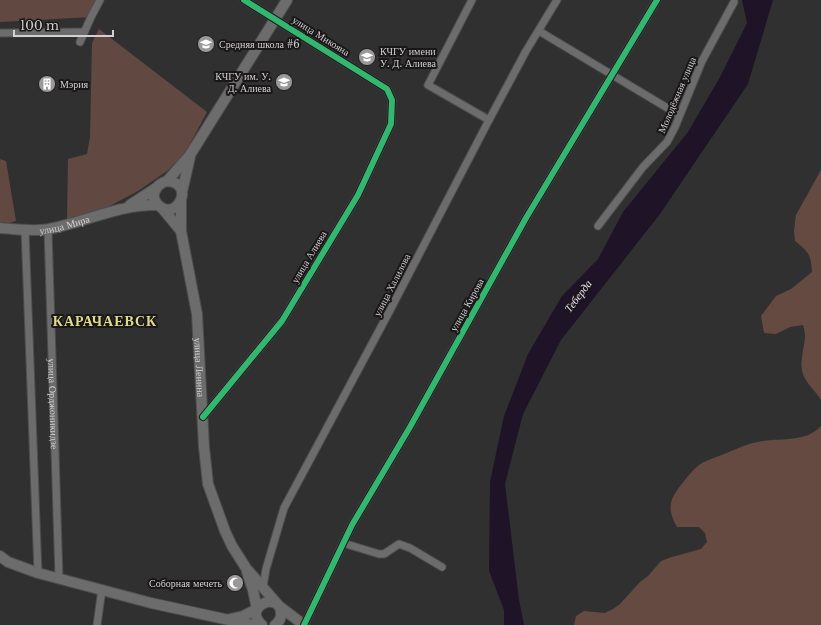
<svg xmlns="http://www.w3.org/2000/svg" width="821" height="625" viewBox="0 0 821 625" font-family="'Libre Baskerville',serif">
	<rect width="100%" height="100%" fill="#313030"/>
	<path fill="#614941" d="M0,0H100L91,17L0,22Z
		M99,29L207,112L184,155L167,171L138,191L102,210L67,220L68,159L87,154L90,137L92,43Z
		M0,159L6,161L16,221L9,223L0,222Z"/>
	<path fill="#654a41" d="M821,170V400C816,391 807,385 803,374C799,362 804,350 805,337C805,333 804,328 803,325L790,327L776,334L764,333L761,316L776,296L791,289L812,272C811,255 809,252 795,241L794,231L796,215Z
		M821,426V625H574L576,616L584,611L605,613L613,609L620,604L640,582L648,576L661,561L672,557L701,549L707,542L705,533L699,527H677C667,509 669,500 681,485C687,477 694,468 702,463C707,460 714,458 719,456C734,450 748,443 763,441C782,438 807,442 821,426Z"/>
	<path fill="#1e1327" d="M742,0H773L748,84L660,214L561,340L523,414L505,484L519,600L524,625H504V610L489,571L490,482L504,416L528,354L562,296L598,259L623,212L688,132L720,77L747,23Z"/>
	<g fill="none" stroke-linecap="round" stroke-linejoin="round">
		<g stroke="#4e4d4d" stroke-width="9">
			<g id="street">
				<path d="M472,0L428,85L489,120"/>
				<path d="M539,31L679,115"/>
				<path d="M0,33L84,32"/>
				<path d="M80,42L91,17L100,0"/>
				<path d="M598,226L643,167L667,142L675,127L702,61L734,2"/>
				<path d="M25,230L38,573"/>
				<path id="s1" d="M48,230L59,578"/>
				<path d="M203,417L282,321L358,195L391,124L392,100L387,89L244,0"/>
				<path d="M343,543L379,554H384L399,544L410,548L442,567"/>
				<path d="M263,587L266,569L284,508L388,314L489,120L526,51L557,0"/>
				<path d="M97,625L102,589"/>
				<path d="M304,625L352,525L410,427L526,218L657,0"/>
			</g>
		</g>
		<g stroke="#4e4d4d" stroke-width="12">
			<g id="secondary">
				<path d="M167,181C197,183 176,223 158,205C149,196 156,184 167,181L190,155L287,0"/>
				<path d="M182,192L190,157"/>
				<path id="s2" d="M181,202V231L197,314L204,447L208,484L225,531L232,546L246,568L279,606L304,625"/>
				<path d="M130,205L156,188"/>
				<path d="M162,208L181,231"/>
				<path id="s3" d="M0,228C16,229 34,232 49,229C86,222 119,204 158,205"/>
				<path d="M0,556L8,562L38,573L151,603L252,625"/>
				<path d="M230,619L243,616L257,609L253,590L247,572"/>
				<path d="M262,625C241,606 281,590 281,614C281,619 279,622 275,625"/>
			</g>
		</g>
		<use href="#street" stroke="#6c6c6c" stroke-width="7"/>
		<use href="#secondary" stroke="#6c6c6c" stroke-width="10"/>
		<g stroke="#191718" stroke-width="8">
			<path id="cycleway" d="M203,417L282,321L358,195L391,124L392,100L387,89L244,0
				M304,625L352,525L410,427L526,218L657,0"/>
		</g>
		<use href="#cycleway" stroke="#33b770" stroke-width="6"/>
	</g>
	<defs>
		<g id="school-disc" transform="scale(0.9)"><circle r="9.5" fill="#9a9899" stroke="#191718"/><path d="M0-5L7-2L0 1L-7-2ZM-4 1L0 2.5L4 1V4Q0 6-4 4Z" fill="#fff"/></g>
		<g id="university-disc" transform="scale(0.9)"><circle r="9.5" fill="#9a9899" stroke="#191718"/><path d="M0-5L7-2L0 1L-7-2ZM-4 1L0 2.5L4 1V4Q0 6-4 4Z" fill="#fff"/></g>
		<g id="building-disc" transform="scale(0.9)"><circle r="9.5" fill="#9a9899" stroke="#191718"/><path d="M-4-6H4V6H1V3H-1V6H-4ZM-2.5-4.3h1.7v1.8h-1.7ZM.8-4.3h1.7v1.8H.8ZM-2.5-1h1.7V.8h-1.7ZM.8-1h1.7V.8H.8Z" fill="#fff"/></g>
		<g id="mosque-disc" transform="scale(0.9)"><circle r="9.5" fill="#9a9899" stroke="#191718"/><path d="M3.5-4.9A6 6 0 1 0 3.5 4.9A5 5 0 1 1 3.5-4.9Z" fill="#fff"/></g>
	</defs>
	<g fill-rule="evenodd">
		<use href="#school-disc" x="206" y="44"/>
		<use href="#university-disc" x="367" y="57"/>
		<use href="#university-disc" x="284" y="82"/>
		<use href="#building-disc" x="47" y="84"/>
		<use href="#mosque-disc" x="235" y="583"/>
	</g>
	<g text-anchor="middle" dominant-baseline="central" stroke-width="4" stroke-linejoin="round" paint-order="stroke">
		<g font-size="10" fill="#d3d0d1" stroke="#191718">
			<text transform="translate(321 36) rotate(32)">улица Микояна</text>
			<text transform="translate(677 95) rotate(-67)">Молодёжная улица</text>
			<text stroke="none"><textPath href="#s3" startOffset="65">улица Мира</textPath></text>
			<text transform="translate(309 257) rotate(-59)">улица Алиева</text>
			<text transform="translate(392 285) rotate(-63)">улица Халилова</text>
			<text transform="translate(467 305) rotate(-61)">улица Кирова</text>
			<text stroke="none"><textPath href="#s2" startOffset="167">улица Ленина</textPath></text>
			<text stroke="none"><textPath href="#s1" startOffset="174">улица Орджоникидзе</textPath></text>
		</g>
		<g font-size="10" fill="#d3d0d1" stroke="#191718" text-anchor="start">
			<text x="219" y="44">Средняя школа #6</text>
			<text x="380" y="51">КЧГУ имени<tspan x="380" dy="12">У. Д. Алиева</tspan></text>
			<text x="271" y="76" text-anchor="end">КЧГУ им. У.<tspan x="271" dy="12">Д. Алиева</tspan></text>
			<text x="60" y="84">Мэрия</text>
			<text x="222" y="583" text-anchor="end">Соборная мечеть</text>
		</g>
		<g font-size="11" font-style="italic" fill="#eadaf9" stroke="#191718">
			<text transform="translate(578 296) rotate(-53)">Теберда</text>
		</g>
		<g font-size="14" font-weight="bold" letter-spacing="1" fill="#dfdb8c" stroke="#191718">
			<text x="105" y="321">КАРАЧАЕВСК</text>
		</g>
	</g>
	<path d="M14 30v6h99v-6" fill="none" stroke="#d3d0d1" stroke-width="2"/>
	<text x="20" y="30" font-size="12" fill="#d3d0d1" stroke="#191718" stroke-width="3" paint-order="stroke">100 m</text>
</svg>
